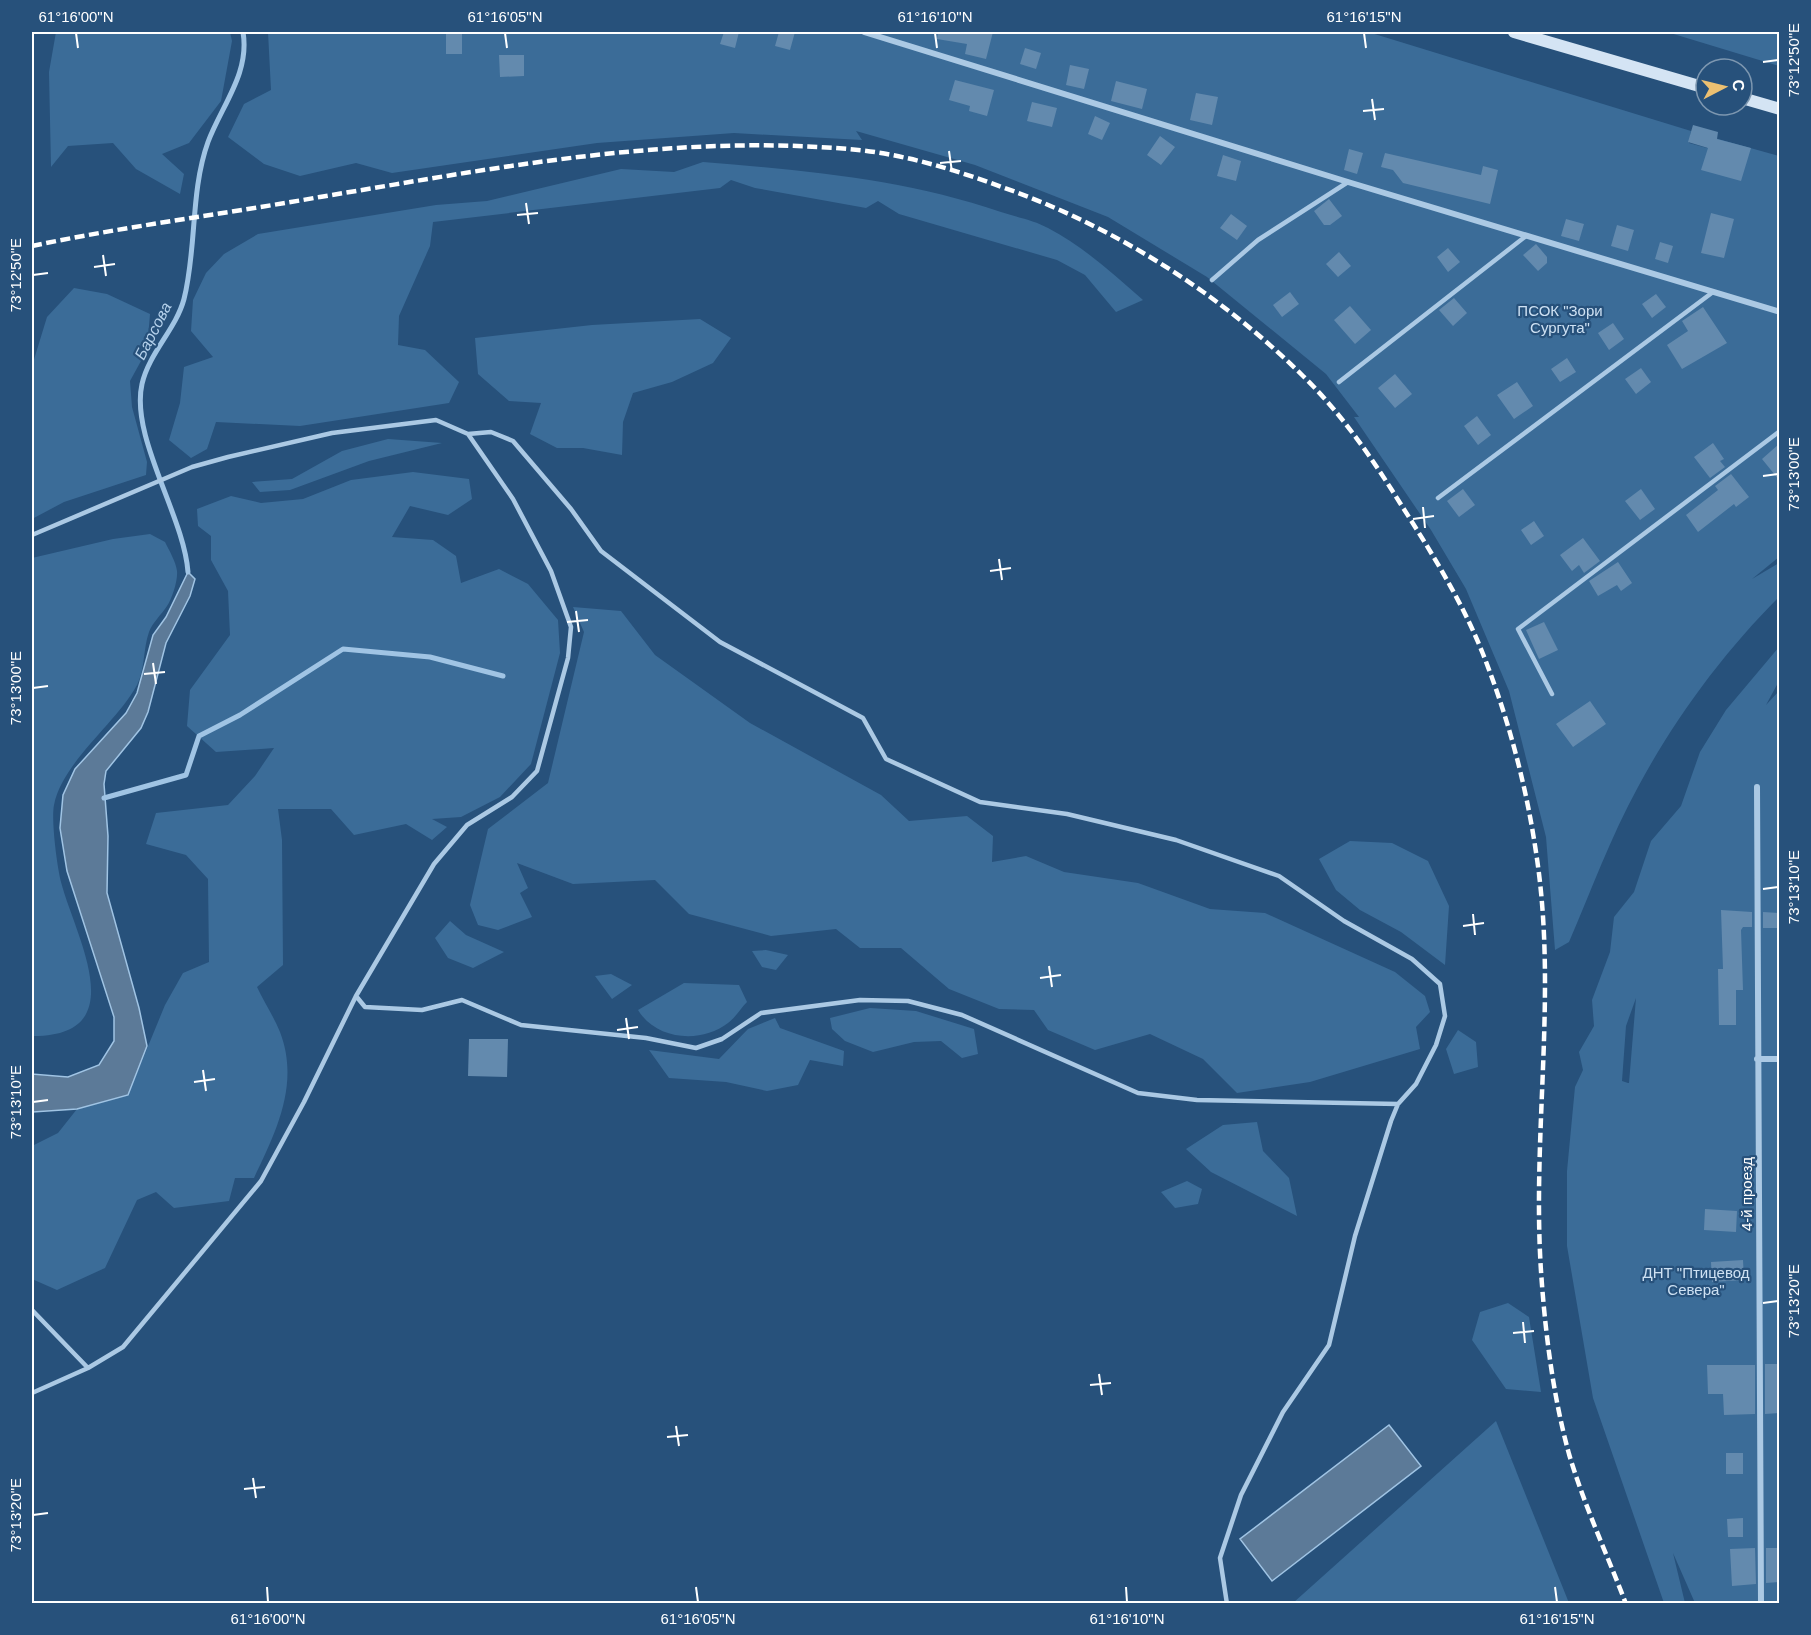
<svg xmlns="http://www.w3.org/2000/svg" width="1811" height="1635" viewBox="0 0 1811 1635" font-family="Helvetica,sans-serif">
	<rect width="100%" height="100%" fill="#27517b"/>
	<path fill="#3b6c98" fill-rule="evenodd" d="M56,32H230L232,41L221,101L189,143L162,154L184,174L180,194L136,169L113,143L68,146L51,167L49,72Z
		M268,32H1368L1691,131L1689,143L1707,148L1711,137L1779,156V557L1752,579L1779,563V597C1724,652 1675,718 1638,787C1611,836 1591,891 1569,942L1555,950L1546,837L1509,691L1466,589L1431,530L1354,417H1359L1326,374L1207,277L1108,217L975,165L856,131L862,140L734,133L597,143L392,173L356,163L300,176L264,164L228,137L244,104L271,90Z
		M1667,32H1779V66Z
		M703,162C803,170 905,179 1001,212C1016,217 1034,220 1048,228C1083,246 1113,274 1143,300L1116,312L1085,275L1057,260L899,214L878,201L866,208L755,188L731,180L720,188L433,222L430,246L399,316L398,345L425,350L459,382L449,403L300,426L216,422L207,449L191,458L169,440L180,403L184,367L213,357L191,331L193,300L206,273L224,254L258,234L436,205L487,201L621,169L674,172Z
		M74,288L107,294L150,314L147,350L130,381L132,407L147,462L146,475L64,502L32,519V366L47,317Z
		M700,319L731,338L713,363L672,382L633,393L623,422L622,455L583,448H557L530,434L541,403L509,401L478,374L475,338L592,325Z
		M388,439L442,443L369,461L290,490L260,492L252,482L292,479L342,451Z
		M413,472L469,479L472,499L448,515L410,506L392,537L433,540L456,556L461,583L499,569L528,584L558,620L560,653L531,764L500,797L461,817L432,819L447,827L432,840L406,824L354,835L331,809H278L282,840L283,965L257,987C264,1002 274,1017 280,1032C300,1084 276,1132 254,1178H235L229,1201L174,1208L156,1192L137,1200L105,1268L57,1290L32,1279V1146L58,1133L77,1109L128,1095L165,1005L183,973L209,962L208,879L186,855L146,844L156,813L228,805L255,776L274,748L216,752L187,726L190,690L230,635L228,591L211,560V536L198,526L197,509L231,496L261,503L303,499L351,480Z
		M150,534L165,542C169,550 176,562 177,571C178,580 172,599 167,606C162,614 152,623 149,632C143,649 145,670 137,685C115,725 63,761 54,805C51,820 57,866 61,882C75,936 135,1037 32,1036V558L113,539Z
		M573,607L621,611L655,655L750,723L881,795L909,821L967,816L993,836L992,862L1026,856L1064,872L1138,883L1210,909L1265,913L1395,972L1425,996L1430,1012L1416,1027L1420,1049L1310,1082L1237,1093L1203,1059L1150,1034L1095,1050L1048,1030L1034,1010L999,1009L949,989L901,948H860L836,929L771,936L689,914L655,880L573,884L517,863L528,888L520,893L532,917L498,930L478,925L470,905L488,829L548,783L584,632Z
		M1779,647V681L1766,705L1779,691V1603H1695L1673,1553L1685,1603H1664L1593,1398L1567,1246V1171L1575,1087L1583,1070L1579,1052L1594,1026L1592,1000L1610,952L1614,917L1634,892L1651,841L1681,806L1700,752L1726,710ZM1636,998L1629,1083H1628L1622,1081L1626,1026Z
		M1350,841L1392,843L1428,861L1449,906L1445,965L1401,932L1360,910L1336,890L1319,859Z
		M450,921L466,935L504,952L473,968L448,958L435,938Z
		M766,950L788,955L776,970L762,967L752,951Z
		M611,974L632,985L612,999L595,976Z
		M684,983L739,985L747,1002C741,1008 735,1018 728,1023C701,1044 656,1040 638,1010Z
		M870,1008L916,1011L974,1029L978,1054L962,1058L941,1041L914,1042L873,1052L845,1041L832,1029L830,1018Z
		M775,1018L780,1028L844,1051L843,1066L810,1060L798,1085L767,1091L726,1082L669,1078L649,1050L719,1059L748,1029Z
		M1458,1030L1476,1042L1478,1067L1454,1074L1446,1049Z
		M1257,1122L1263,1151L1289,1178L1297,1216L1211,1172L1186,1149L1223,1125Z
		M1187,1181L1202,1189L1198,1204L1175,1208L1161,1192Z
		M1508,1303L1529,1317L1541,1392L1506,1389L1472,1340L1480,1312Z
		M1496,1421L1569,1603H1293Z"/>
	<path fill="#5c7a98" stroke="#a0c4e4" stroke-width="1.5" d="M188,572L195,579L190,596L166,643L148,712L141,728L106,771L104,784L108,836L107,893L139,1008L147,1046L128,1095L77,1109L33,1112L32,1074L68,1077L99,1065L114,1041V1017L67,871L60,828L63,795L75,769L126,713L137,693L153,635L166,617Z
		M1389,1425L1421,1466L1272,1581L1240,1539Z"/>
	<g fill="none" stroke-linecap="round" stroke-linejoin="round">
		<path stroke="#a0c4e4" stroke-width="5" d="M188,572C184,516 130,437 142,384C149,353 176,329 184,299C197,248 190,192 208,142C222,105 250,73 243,32
			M104,798L186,775L199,736L240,715L343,649L430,657L503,676"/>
	</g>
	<path fill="#638aae" d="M446,32H462V54H446Z
		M724,32H739L735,48L720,44Z
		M779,32H795L790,50L775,46Z
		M938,32H993L986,59L965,54L967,44L937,39Z
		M1025,48L1041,53L1036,69L1020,64Z
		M499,55H524V76L500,77Z
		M1070,65L1089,69L1084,89L1066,85Z
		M955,80L994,90L987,116L969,111L970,106L949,100Z
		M1116,81L1147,89L1142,109L1111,101Z
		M1196,93L1218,97L1212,125L1190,120Z
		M1032,102L1057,108L1052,127L1027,121Z
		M1095,116L1110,123L1102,140L1088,134Z
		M1693,125L1718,132L1717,139L1751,148L1741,181L1701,170L1708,148L1688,142Z
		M1160,136L1175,147L1161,165L1147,155Z
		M1349,149L1363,153L1357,174L1344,170Z
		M1385,153L1481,175L1483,166L1498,170L1490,204L1403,183L1393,170L1381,167Z
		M1223,155L1241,161L1236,181L1217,176Z
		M1329,199L1342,216L1330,225H1324L1314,211Z
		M1711,213L1734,219L1724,258L1701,253Z
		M1231,214L1247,226L1237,240L1220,228Z
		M1566,219L1584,224L1579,241L1561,236Z
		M1617,225L1634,230L1628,251L1611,246Z
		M1660,242L1673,246L1668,263L1655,259Z
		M1536,244L1547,257V263L1538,271L1523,255Z
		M1448,248L1460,262L1448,272L1437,257Z
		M1339,252L1351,266L1338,277L1326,264Z
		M1290,292L1299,304L1282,317L1273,305Z
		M1656,294L1666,307L1652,318L1642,304Z
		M1454,298L1467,313L1453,326L1439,310Z
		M1350,306L1371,330L1355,344L1334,320Z
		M1703,307L1727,343L1682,369L1667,345L1688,331L1682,321Z
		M1613,323L1624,339L1609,350L1598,333Z
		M1567,358L1576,372L1560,382L1551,369Z
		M1641,368L1651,382L1636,394L1625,379Z
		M1395,374L1412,394L1395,408L1378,388Z
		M1517,382L1533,406L1514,419L1497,395Z
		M1477,416L1491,435L1478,445L1464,426Z
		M1713,443L1724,459L1720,461L1725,467L1710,478L1694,457Z
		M1779,444V480L1762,459Z
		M1731,474L1749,497L1736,507L1734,504L1698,532L1686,515L1718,490L1715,486Z
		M1463,489L1475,505L1459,517L1447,501Z
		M1641,489L1655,509L1640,520L1625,501Z
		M1534,521L1544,536L1531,545L1521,530Z
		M1583,538L1600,561L1584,573L1579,565L1572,571L1560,555Z
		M1618,562L1632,583L1621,591L1617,585L1598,596L1589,581Z
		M1544,622L1558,650L1539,659L1526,630Z
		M1590,701L1606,724L1573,747L1556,724Z
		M1721,910L1752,912V927H1743L1741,930L1743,990H1736V1025H1719L1718,969H1723Z
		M1763,912L1779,913V928H1763Z
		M469,1039H508L507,1077L468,1076Z
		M1705,1209L1737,1211L1736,1232L1704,1230Z
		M1743,1260L1744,1280L1712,1282L1711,1262Z
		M1765,1364H1779V1413L1765,1414Z
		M1707,1365H1755V1414L1724,1415L1723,1394H1708Z
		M1726,1453H1743V1474H1726Z
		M1743,1518V1537H1728L1727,1519Z
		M1755,1548L1756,1584L1732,1586L1730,1549Z
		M1766,1548H1779V1582L1766,1583Z"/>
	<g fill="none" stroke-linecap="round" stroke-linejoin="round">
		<path stroke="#abc9e4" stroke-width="4.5" d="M1212,280L1258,240L1348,182
			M1339,382L1526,236
			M468,434L491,432L513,441L571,509L601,551L720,642L863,718L886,759L980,802L1067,814L1176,840L1279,876L1344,921L1412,959L1440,984L1445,1016L1436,1045L1416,1084L1398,1104L1391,1121L1355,1236L1329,1345L1283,1412L1241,1495L1220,1558L1227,1604
			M1438,498L1713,292
			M32,535L192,467L228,457L332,433L436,420L468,434L513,499L551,571L571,627L568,658L537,771L512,797L467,825L434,864L356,996L304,1102L261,1181L123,1347L88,1368L32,1393
			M1552,694L1518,629L1780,431
			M356,996L365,1007L422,1010L462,1000L521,1025L646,1038L696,1048L722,1039L761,1013L860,1000L908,1001L962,1015L1138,1093L1197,1100L1398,1104
			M32,1310L88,1368"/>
		<path stroke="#abc9e4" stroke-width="6" d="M864,32L1348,182L1780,312
			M1757,787L1761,1602
			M1757,1059H1780"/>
		<path stroke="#d4e4f4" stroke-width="12" d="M1514,32L1706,88
			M1742,98L1780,109"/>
		<path stroke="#fff" stroke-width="4.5" stroke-dasharray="10 4.5" stroke-linecap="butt" d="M32,246C127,226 224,214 320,197C495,168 670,134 848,149C900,153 953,169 1002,187C1115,227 1218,292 1303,376C1341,413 1372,458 1400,503C1430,550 1462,601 1483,654C1509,720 1527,788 1537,859C1557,995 1532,1134 1541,1271C1545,1331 1553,1396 1569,1454C1584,1505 1607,1554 1626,1604"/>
	</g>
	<path fill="none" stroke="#fff" stroke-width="2" d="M76,33L78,48M505,33L507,48M935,33L937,48M1364,33L1366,48M1763,62L1778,60M1372,99L1375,120M1363,111L1384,109M949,151L952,172M940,163L961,161M526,203L529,224M517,215L538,213M103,255L106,276M94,267L115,264M33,275L48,273M1763,476L1778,474M1423,507L1425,528M1413,519L1434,516M999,559L1002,580M990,571L1011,568M576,611L579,632M567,622L588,620M153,663L156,684M144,674L165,672M33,688L48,686M1763,889L1778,887M1473,914L1475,935M1463,926L1484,923M1049,966L1052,987M1040,978L1061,975M626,1018L629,1039M617,1030L638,1027M203,1070L206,1091M194,1082L215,1079M33,1102L48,1100M1763,1303L1778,1301M1523,1322L1525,1343M1513,1333L1534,1331M1099,1374L1102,1395M1090,1385L1111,1383M676,1426L679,1446M667,1437L688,1435M253,1478L256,1498M244,1489L265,1487M33,1515L48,1513M267,1587L268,1602M696,1587L698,1602M1126,1587L1127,1602M1555,1587L1557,1602"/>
	<g text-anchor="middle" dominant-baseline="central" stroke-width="4.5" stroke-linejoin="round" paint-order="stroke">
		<g font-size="15" fill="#cee1f3" stroke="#27517b">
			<text x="1560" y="310">ПСОК "Зори<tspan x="1560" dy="17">Сургута"</tspan></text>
			<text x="1696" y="1272">ДНТ "Птицевод<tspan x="1696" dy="17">Севера"</tspan></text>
		</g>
		<g font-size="15" fill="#fff" stroke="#27517b">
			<text transform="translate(1746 1194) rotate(-90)">4-й проезд</text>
		</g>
		<g font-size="16" font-style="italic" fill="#b6d2ec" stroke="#27517b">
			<text transform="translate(153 331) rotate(-63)">Барсова</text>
		</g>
	</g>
	<rect width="1811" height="1635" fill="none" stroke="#27517b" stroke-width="66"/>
	<g transform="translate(1724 87) rotate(83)"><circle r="28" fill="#27517b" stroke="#7d97b0" stroke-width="1.5"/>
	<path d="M0-4.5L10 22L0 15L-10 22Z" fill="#ecc071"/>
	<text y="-9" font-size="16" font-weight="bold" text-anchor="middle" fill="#ffffff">С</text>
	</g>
	<rect x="33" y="33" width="1745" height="1569" fill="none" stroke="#fff" stroke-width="2"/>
	<g font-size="15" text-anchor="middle" fill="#fff">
		<text x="76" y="22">61°16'00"N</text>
		<text x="505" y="22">61°16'05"N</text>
		<text x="935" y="22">61°16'10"N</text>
		<text x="1364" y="22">61°16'15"N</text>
		<text transform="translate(1794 60) rotate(-90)" y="5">73°12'50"E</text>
		<text transform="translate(16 275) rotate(-90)" y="5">73°12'50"E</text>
		<text transform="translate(1794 474) rotate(-90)" y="5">73°13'00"E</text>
		<text transform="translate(16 688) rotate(-90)" y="5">73°13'00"E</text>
		<text transform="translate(1794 887) rotate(-90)" y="5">73°13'10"E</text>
		<text transform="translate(16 1102) rotate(-90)" y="5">73°13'10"E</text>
		<text transform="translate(1794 1301) rotate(-90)" y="5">73°13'20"E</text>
		<text transform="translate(16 1515) rotate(-90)" y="5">73°13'20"E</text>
		<text x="268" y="1624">61°16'00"N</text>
		<text x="698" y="1624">61°16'05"N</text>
		<text x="1127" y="1624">61°16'10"N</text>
		<text x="1557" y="1624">61°16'15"N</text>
	</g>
</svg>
